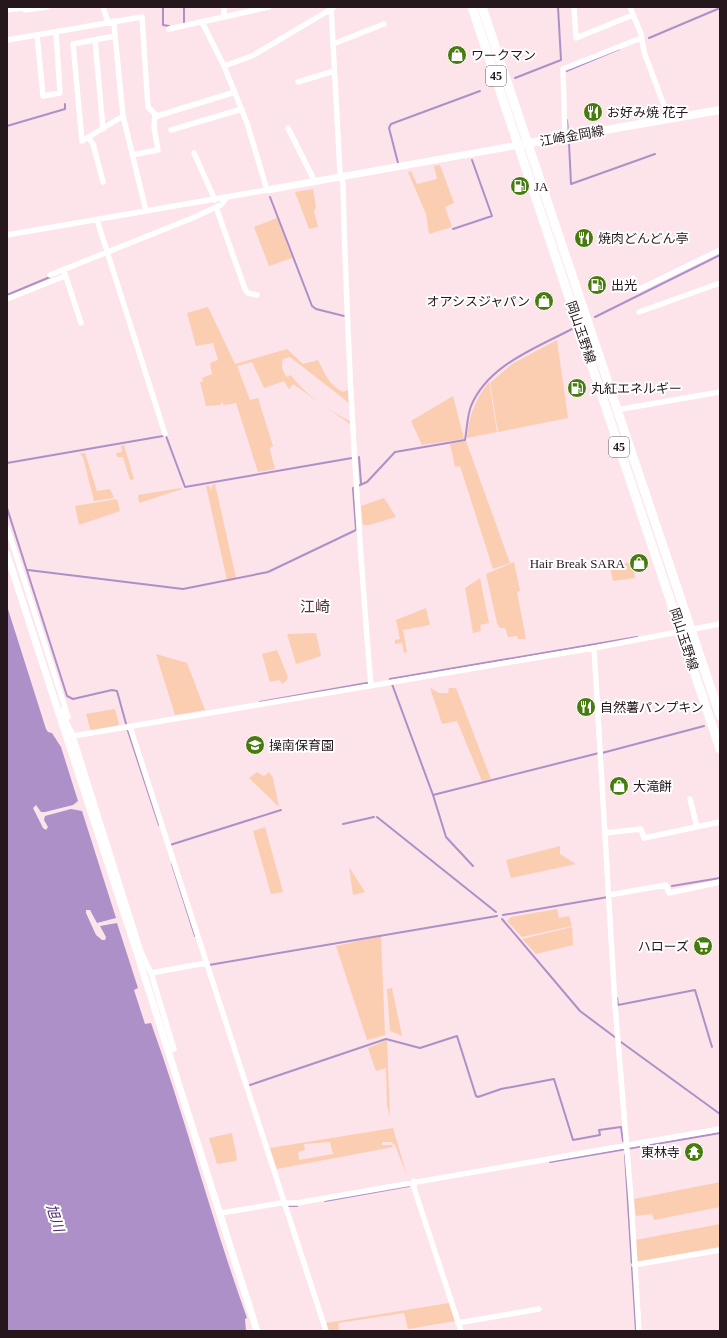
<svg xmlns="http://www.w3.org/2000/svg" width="727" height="1338" viewBox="0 0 727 1338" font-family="'Times New Roman','Noto Sans JP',serif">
	<rect width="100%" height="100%" fill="#fde3ea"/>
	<path fill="#fbceb2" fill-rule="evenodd" d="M440,165L454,203L445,207L452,227L429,234L426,214L408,172L411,171L417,184L437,179L434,166Z
		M313,189L316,207L314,211L318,227L309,229L295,192Z
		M277,218L292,258L269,266L254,227Z
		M208,307L235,364L287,349L303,364L318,360C325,374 329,385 343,392L348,390L349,403L290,357L283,359C281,366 282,371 287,377L291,375C302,392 331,412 350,421V424L293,384L289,389L284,381L264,388L252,362L237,366L250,400L258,398L273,446L270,448V450L275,469L258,472L236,403L224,405L222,402L220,405L206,406L200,382H203L202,378L212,374L210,363L218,360L213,343L196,346L187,313Z
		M557,340L568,418L498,432L490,383L512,364Z
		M489,382L497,432L467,438C469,416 475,399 489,382Z
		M453,396L464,439L422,445L411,421Z
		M466,441L510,563L493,569L460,466L455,467L450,444Z
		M124,445L134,479L130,480L123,457H117L116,453L122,452L121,446Z
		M85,453L97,491L110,489L114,498L94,501L83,457L80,454Z
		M215,484L236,578L227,580L206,486L209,485L211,490L212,485Z
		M181,488L182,489L139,503L138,495Z
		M384,498L396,517L369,525H363L361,506Z
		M117,499L120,511L79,525L75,506Z
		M514,562L520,591L517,592L526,639H518L517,636L508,637L505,628H500L497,623L486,574Z
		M632,562L635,578L613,581L610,566Z
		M480,578L489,623L480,625L481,631L473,633L465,588Z
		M426,608L430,625L403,630L407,652L404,653L402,643L395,644V640L400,639L396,620Z
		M316,633L321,656L296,664L287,634Z
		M277,650L288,677L286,681L282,684L280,680L270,682L262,654Z
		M156,654L187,663L205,710L175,715Z
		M430,688L439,693H448L449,688H456L491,779L482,781L457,721L442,724Z
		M115,709L119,724L118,727L91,732L86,714Z
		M257,772L264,776L269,772L273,778L279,807L249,778Z
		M265,827L283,892L271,894L253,831Z
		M560,846V854L576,864L511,878L506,860Z
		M349,867L365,892L353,895Z
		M557,909L559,918L569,916L572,926L522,937L507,921L511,917Z
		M572,927L573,945L536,954L522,939Z
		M381,936L385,1035L367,1040L336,946Z
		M392,988L402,1036L390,1031L387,989Z
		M387,1040L390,1117L387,1105L386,1068L376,1071L368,1048Z
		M393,1128L407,1176L395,1145L391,1142H382V1145H392L393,1147L277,1169L270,1148ZM330,1142L333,1154L299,1160L298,1152L305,1150L304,1144Z
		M232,1133L237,1159L235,1161L217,1164L209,1138Z
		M720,1182V1207L654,1220L652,1214L636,1216L634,1199Z
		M720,1224V1247L636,1262L635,1240Z
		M449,1303L455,1321L408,1329L404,1313L338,1323L339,1331H328L326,1323Z"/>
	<path fill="#ad90c8" d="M7,606L46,729L48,732L52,733L61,747L78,801L73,805L45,812H41L36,805L33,808L43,828L46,830L48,827L44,820L45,816L71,809L82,811L116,918L97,923L90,910H86V913L96,935L102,940H105L106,937L100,926L117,923L138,988L134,990L145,1024L151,1023C186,1120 212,1221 247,1318L245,1319L246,1331H7Z"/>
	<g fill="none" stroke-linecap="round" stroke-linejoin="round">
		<path stroke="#ad90c8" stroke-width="2" d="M163,7V25L169,26
			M184,23V7
			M649,38L720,8
			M564,72L619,49
			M515,78L561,60L558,7
			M567,120L568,131
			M7,126L65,109V104
			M569,143L571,184L655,154
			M398,163L389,128L391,124L480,91
			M270,197L312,306L316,309L344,316
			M453,229L492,216L472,160
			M7,295L50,277
			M595,317L720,255
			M166,436L185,487L352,458
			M359,457L361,483
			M7,463L163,436
			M7,508L67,696L73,699L112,690L117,691L128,731L159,825
			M28,570L183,589L268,572L356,530L353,488L367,482L395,452L465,440C467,429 467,417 471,406C488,365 536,348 572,329
			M390,679L637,637
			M392,684L433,795L599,753
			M260,702L367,683
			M602,753L704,726
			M433,795L446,837L473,866
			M377,817L496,912
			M343,824L374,817
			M170,845L281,810
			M172,864L195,936
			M672,886L720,878
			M503,915L608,897
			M502,919L580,1011L616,1038
			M209,965L497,916
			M617,998L618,1005L695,990L712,1047
			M621,1042L720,1114
			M250,1085L386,1039L420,1048L457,1036L476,1096L478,1097L501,1089L554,1079L573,1140L600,1135L599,1130L621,1127L623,1141
			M625,1155L636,1331
			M550,1162L720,1133
			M325,1201L409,1186
			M286,1206H297"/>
		<path stroke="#fff" stroke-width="5.5" d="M103,7L108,22
			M224,7V17
			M331,7L340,172L343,184C347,351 357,519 371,686
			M574,7L576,38L633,15
			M630,7L641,34L644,52L669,119
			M7,10L22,8L25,10L47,7
			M114,21L115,36
			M202,22L224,66
			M169,29L269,7
			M37,35L43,96L60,93L56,32
			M115,36L123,116L82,141L73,44Z
			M7,40L142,17L148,107L157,116L235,92
			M95,40L103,129
			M333,44L384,24
			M298,82L334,71
			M123,116L146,211
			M288,128L315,182
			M171,130L242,109
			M565,137L563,69L641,38
			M89,138L93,144L103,182
			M194,153L215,200
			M132,155L158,150L154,127L155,114
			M216,207L245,289L248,293L257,295
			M97,220L165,434
			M7,235L267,190L247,123L224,66L252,56L333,8
			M65,274L81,323
			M50,275L190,219L221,205L226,198
			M633,278L638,290L720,250
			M7,299L65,276
			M639,312L720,283
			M616,410L720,392
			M7,527L68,717
			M594,648L615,1005L631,1199L639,1331
			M57,708L61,711L73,736L141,952
			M130,727L326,1331
			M73,736L594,648L720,624
			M690,799L697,827
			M605,833L641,829L644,838L720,822
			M609,895L666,885L669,893L720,882
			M138,953L141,952L151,973L174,1049L169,1051
			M151,973L206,963
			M414,1181V1188L461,1331
			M221,1213L281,1203H297L720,1129
			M634,1265L720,1250
			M458,1323L539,1309"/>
		<path stroke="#fff" stroke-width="7" d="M267,190L519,145
			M7,554L137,953L257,1331"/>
		<path stroke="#fff" stroke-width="8" d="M519,145L720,110"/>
		<path stroke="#fff" stroke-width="9" d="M472,7L720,749
			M482,7L720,716"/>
	</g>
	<defs>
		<g id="shop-disc" transform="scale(1)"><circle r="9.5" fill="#467b0d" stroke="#fff"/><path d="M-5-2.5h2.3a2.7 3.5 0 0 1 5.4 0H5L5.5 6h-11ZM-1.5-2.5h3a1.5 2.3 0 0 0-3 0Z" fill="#fff"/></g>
		<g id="restaurant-disc" transform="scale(1)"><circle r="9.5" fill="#467b0d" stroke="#fff"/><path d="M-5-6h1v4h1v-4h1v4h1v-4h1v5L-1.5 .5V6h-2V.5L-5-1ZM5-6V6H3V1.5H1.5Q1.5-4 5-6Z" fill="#fff"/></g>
		<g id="fuel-disc" transform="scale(1)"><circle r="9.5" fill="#467b0d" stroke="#fff"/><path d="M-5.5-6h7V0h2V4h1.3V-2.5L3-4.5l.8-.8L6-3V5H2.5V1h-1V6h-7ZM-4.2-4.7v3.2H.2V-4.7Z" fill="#fff"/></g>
		<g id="school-disc" transform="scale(1)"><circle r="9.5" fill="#467b0d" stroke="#fff"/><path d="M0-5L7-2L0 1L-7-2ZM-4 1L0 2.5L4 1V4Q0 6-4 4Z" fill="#fff"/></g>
		<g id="supermarket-disc" transform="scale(1)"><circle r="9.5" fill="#467b0d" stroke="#fff"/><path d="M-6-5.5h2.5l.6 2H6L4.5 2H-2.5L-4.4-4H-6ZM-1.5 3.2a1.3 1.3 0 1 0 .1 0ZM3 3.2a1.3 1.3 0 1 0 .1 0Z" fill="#fff"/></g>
		<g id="temple-disc" transform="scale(1)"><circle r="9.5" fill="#467b0d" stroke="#fff"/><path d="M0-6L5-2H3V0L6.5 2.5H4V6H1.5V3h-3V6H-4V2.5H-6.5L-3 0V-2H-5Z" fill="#fff"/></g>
	</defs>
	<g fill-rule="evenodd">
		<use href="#shop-disc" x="457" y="55"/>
		<use href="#restaurant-disc" x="593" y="112"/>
		<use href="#fuel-disc" x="520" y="186"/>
		<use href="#restaurant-disc" x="584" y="238"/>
		<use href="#fuel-disc" x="597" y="285"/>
		<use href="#shop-disc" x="544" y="301"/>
		<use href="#fuel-disc" x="577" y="388"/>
		<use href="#shop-disc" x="639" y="563"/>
		<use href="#restaurant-disc" x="586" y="707"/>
		<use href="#school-disc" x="255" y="745"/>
		<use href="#shop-disc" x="619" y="786"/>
		<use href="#supermarket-disc" x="703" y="946"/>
		<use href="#temple-disc" x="694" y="1152"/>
	</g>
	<g text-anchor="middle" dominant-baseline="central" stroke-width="4" stroke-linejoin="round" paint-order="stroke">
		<g fill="#fff" stroke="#665d5f" stroke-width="1">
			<rect x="486" y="66" width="20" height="20" rx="3"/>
			<rect x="609" y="437" width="20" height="20" rx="3"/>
		</g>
		<g font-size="12" font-weight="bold" fill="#25171b">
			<text x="496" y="76">45</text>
			<text x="619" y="447">45</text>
		</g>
		<g font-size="13" fill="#25171b" stroke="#fff" text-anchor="start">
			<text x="471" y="55">ワークマン</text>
			<text x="607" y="112">お好み焼 花子</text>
			<text x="534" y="186">JA</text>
			<text x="598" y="238">焼肉どんどん亭</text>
			<text x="611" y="285">出光</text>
			<text x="530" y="301" text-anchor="end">オアシスジャパン</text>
			<text x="591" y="388">丸紅エネルギー</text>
			<text x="625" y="563" text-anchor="end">Hair Break SARA</text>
			<text x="600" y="707">自然薯パンプキン</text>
			<text x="269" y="745">操南保育園</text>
			<text x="633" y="786">大滝餅</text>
			<text x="689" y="946" text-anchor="end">ハローズ</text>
			<text x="680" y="1152" text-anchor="end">東林寺</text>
		</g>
		<g font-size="13" fill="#25171b" stroke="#fff">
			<text transform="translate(572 136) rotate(-10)">江崎金岡線</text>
			<text transform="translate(581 332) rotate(71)">岡山玉野線</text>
			<text transform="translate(684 639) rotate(72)">岡山玉野線</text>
		</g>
		<g font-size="14" font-style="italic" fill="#4a2467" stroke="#fff">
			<text transform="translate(55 1218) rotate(73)">旭川</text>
		</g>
		<g font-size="15" fill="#503039" stroke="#fff">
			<text x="315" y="607">江崎</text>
		</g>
	</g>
	<rect width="727" height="1338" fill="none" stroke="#25171b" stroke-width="16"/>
</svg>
